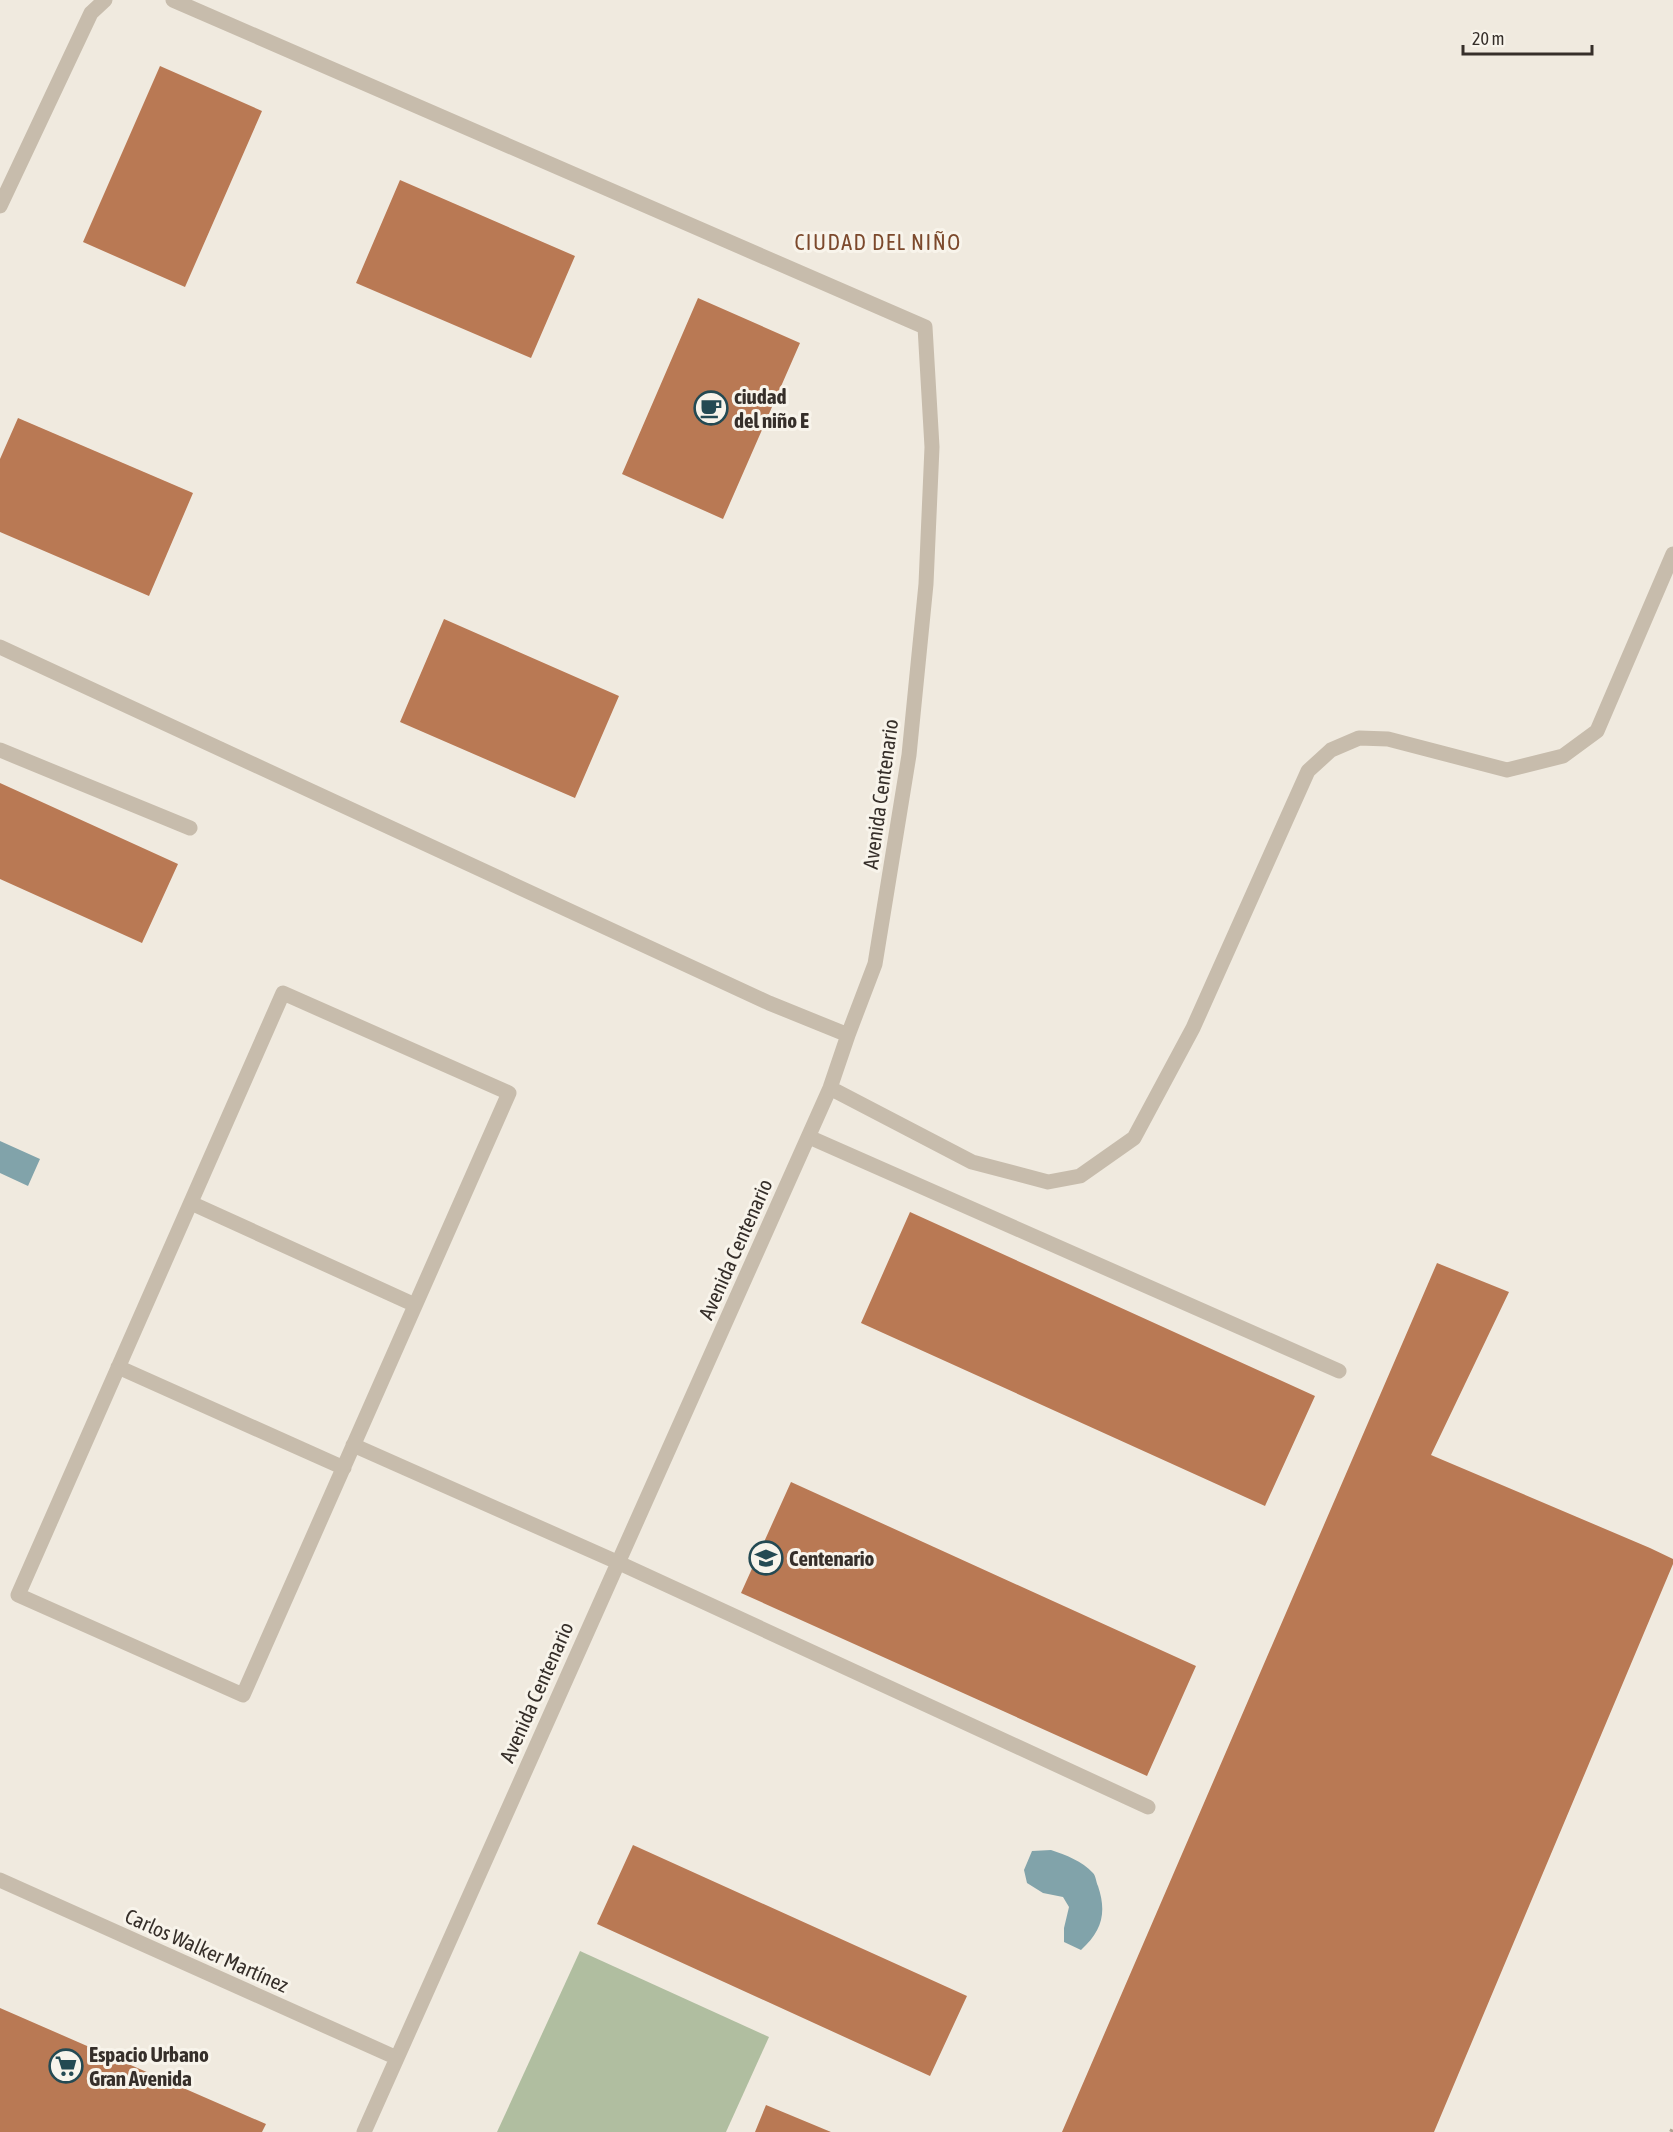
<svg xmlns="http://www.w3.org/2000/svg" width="1673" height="2132" viewBox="0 0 1673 2132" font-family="'Asap Condensed',sans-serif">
	<rect width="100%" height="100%" fill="#f0eadf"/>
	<path fill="#b0bea0" d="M580,1951L769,2037L726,2132H497Z"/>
	<path fill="#81a3aa" d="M0,1141L40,1159L28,1186L0,1173Z
		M1051,1850C1066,1855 1082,1861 1093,1873C1096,1876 1096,1882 1098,1886C1107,1913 1102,1931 1081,1950L1064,1942V1928L1069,1907L1063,1897L1043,1893L1027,1883L1024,1870L1032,1851Z"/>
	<path fill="#b97954" d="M160,66L262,111L185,287L83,242Z
		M400,180L575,256L531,358L356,283Z
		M698,298L800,343L723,519L622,474Z
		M18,418L193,493L149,596L0,532V459Z
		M444,619L619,696L575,798L400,722Z
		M0,783L178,864L142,943L0,879Z
		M910,1212L1315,1396L1265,1506L861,1323Z
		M1437,1263L1509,1292L1431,1455L1650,1548L1673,1559V1564L1434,2132H1062Z
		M791,1482L1196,1666L1147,1776L741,1593Z
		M633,1845L967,1996L930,2076L597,1924Z
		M0,2008L266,2124L262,2132H0Z
		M766,2105L831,2132H755Z"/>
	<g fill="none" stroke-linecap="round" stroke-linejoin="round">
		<path stroke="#b3a696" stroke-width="4" stroke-dasharray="3 3" stroke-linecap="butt" d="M1671,2132L1673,2128"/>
		<path stroke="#c7bcac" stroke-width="15" d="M173,0L925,327L932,447L926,584L909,755L875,964L848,1035L830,1088L364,2132
			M0,206L91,13L105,0
			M0,647L769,1003L848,1035
			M0,750L190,828
			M283,993L509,1093L243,1695L18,1595Z
			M830,1088L972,1162L1048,1182L1080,1176L1134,1138L1193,1028L1308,771L1331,750L1359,738L1388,739L1507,770L1563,756L1597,731L1673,554
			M809,1137L1339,1371
			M191,1203L415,1305
			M118,1367L344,1468
			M353,1445L617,1562L1148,1807
			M0,1880L397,2058"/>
	</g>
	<defs>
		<g id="cafe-ring" transform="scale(1.725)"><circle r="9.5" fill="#f8f4eb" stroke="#244a53" stroke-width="1.5"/><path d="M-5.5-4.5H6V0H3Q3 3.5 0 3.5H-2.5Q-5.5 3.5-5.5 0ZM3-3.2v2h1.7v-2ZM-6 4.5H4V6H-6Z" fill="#244a53"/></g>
		<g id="school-ring" transform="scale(1.725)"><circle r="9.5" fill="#f8f4eb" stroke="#244a53" stroke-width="1.5"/><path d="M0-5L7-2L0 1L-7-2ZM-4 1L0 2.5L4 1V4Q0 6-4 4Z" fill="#244a53"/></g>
		<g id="supermarket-ring" transform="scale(1.725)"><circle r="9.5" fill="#f8f4eb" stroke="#244a53" stroke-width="1.5"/><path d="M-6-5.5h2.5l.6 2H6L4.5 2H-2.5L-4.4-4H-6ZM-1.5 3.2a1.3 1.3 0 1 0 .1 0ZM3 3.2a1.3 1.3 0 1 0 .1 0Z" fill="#244a53"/></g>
	</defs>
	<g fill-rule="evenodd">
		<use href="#cafe-ring" x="711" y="408"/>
		<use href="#school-ring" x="766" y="1558"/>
		<use href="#supermarket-ring" x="66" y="2066"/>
	</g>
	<g text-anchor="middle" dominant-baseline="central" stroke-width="6" stroke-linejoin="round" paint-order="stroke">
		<g font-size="21" font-weight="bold" fill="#362f2a" stroke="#f8f4eb" text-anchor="start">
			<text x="734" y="396">ciudad<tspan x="734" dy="24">del niño E</tspan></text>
			<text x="789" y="1558">Centenario</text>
			<text x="89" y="2054">Espacio Urbano<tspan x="89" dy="24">Gran Avenida</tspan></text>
		</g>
		<g font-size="21" fill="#362f2a" stroke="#f8f4eb">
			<text transform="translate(880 794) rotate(-82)">Avenida Centenario</text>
			<text transform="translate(735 1249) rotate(-66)">Avenida Centenario</text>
			<text transform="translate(536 1692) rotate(-66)">Avenida Centenario</text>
			<text transform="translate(207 1950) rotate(24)">Carlos Walker Martínez</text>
		</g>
		<g font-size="22" letter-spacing="1.5" fill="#7c492c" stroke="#f8f4eb">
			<text x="878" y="242">CIUDAD DEL NIÑO</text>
		</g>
	</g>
	<path d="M1463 45v9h129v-9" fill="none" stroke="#362f2a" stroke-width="3"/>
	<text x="1472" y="45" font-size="18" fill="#362f2a" stroke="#f8f4eb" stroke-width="4.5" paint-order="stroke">20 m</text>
</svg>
